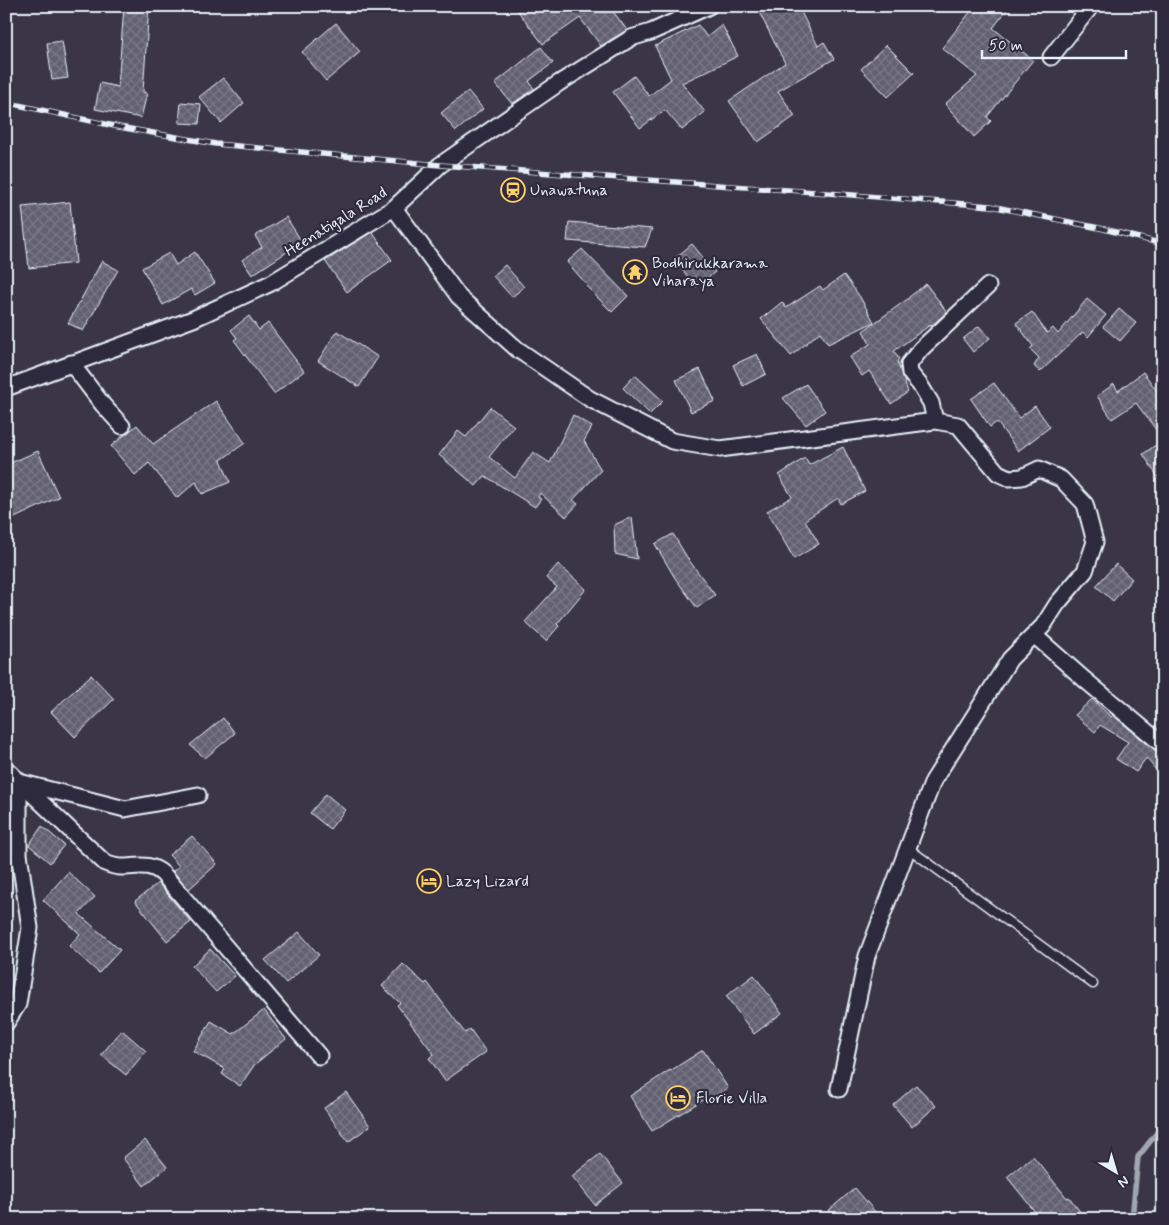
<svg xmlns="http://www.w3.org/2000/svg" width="1169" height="1225" viewBox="0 0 1169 1225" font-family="Mynerve,sans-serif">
	<defs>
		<pattern id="building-cross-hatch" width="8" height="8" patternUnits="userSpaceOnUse" patternTransform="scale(1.25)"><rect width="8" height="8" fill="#636171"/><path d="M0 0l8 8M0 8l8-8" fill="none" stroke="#797886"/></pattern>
	</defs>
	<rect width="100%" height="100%" fill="#3a3648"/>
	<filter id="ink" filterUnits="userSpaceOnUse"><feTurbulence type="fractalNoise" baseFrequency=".02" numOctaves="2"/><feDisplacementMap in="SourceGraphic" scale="10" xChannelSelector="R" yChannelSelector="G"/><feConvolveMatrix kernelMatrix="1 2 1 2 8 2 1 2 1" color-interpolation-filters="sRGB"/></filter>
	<g filter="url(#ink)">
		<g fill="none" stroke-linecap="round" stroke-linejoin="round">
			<path stroke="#a2a6b1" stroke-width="5.5" d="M1132,1219L1138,1157L1163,1125"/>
		</g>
		<path fill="url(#building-cross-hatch)" stroke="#e8f1f8" d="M124,6H149L143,92L147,93L141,118L95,109L100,83L118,87Z
			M514,6H609L627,30L601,46L580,18L543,44Z
			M756,6H798L818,46L824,42L834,59L778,91L795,116L758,142L729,101L785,63Z
			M975,6H1010L993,28L1033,60L987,117L991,121L974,137L945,104L977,76L942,48Z
			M336,23L360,52L326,81L302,52Z
			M698,25L707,37L722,25L738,56L682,83L705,112L682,130L665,110L640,128L613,92L634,76L649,96L671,79L655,46Z
			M62,41L68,78L52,80L47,43Z
			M886,45L914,73L888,97L861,69Z
			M541,47L553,63L529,81L534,89L512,104L495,83Z
			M223,78L244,103L221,123L199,97Z
			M468,91L483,109L456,131L441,113Z
			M181,102L201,104L199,124L179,123Z
			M70,202L76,263L29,268L22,207Z
			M286,217L302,242L252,275L242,260L262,247L255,236Z
			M569,222L652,229L645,247L567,241Z
			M372,232L392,260L347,292L325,261Z
			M692,244L715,272L696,287L674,259Z
			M582,249L628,296L612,312L586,286L587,285L567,262Z
			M195,252L215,283L195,295L191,289L163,305L142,268L169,253L176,265Z
			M102,261L118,270L83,331L68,323Z
			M505,265L524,287L512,297L493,276Z
			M844,275L860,297L874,322L828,344L820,332L791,356L761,319L782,302L786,308L820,286L823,290Z
			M926,284L947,312L931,326L930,325L894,351L899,359L897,361L908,392L891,404L869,371L862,376L850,357L870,344L863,331L909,298V297Z
			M1087,299L1106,315L1088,337L1083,332L1040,372L1034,366L1039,358L1030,349L1033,346L1016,323L1032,312L1047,333L1053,328L1058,334Z
			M1119,309L1136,323L1120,341L1103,327Z
			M249,316L259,330L268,323L304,371L274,394L234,340L237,338L231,330Z
			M979,326L990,338L973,352L963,339Z
			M337,331L378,357L359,387L318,361Z
			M757,354L766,374L743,386L733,365Z
			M700,369L715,401L691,412L676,380Z
			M1143,372L1163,399V439L1136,403L1112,419L1097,396L1114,384L1118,391Z
			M635,375L663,401L650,414L623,388Z
			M994,383L1019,418L1035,406L1050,427L1018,451L997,422L990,427L971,399Z
			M806,384L825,411L806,425L783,398Z
			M216,401L245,443L221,460L230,482L202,494L196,482L177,498L149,463L135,475L111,446L137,425L153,444Z
			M490,407L514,426L489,457L515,478L533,452L550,463L573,415L592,427L584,441L601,470L573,500L578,504L566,517L540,493L538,497L541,499L535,507L485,476L476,486L439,455L458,431L466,437Z
			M1163,440V485L1143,454Z
			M843,447L865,491L841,504L838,498L805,520L819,544L794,559L767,511L792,497L779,475L805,458L809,465Z
			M38,451L59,497L6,522V488L12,486L6,474V465Z
			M632,517L637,559L615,554L614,525Z
			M673,534L688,559L715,595L697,608L675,578L655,544Z
			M558,564L586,589L557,624L559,626L546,641L525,622L557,587L546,578Z
			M1116,564L1132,579L1113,601L1096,586Z
			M91,675L114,699L75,737L51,712Z
			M1092,699L1111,717L1113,715L1157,752L1163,754V778L1146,758L1136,772L1116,759L1128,742L1100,725L1095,732L1075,715Z
			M223,718L235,733L205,758L190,745Z
			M326,794L345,810L330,829L310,813Z
			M42,826L64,845L50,863L29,845Z
			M192,836L217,864L189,889L173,871L179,866L169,855Z
			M68,872L95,897L79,914L120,950L99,973L69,946L80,934L43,900Z
			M158,883L191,922L167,941L135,901Z
			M299,932L319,955L286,983L265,960Z
			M210,949L235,976L216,992L192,966Z
			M403,964L425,984L427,982L465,1033L470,1029L486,1052L445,1081L429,1058L434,1054L397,1005L400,1003L382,986Z
			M754,975L782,1013L754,1034L726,996Z
			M264,1010L286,1039L255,1064L240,1086L222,1074L225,1069L193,1051L211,1021L233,1034Z
			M122,1030L146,1051L126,1075L101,1055Z
			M703,1050L728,1088L708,1101L706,1098L652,1131L630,1096L670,1070V1071Z
			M916,1085L936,1106L912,1127L893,1105Z
			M346,1092L370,1126L348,1142L324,1108Z
			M145,1140L167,1167L144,1186L123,1158Z
			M600,1154L623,1183L595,1205L572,1176Z
			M1033,1156L1067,1198L1069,1197L1081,1213L1073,1219H1045L1039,1211L1036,1213L1007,1177Z
			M855,1188L881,1219H835L828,1211Z"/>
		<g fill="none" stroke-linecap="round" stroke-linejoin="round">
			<g stroke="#e8f1f8" stroke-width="11">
				<path id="service" d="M908,848L1093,984"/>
			</g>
			<g stroke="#e8f1f8" stroke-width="19">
				<path id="minor" d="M1051,57L1091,6
					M394,208L459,297L517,349L590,399L672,441L720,449L935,421L958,425L998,473L1009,478L1022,477L1039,469L1061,479L1085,504L1095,542L1085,571L1057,604L1043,626L1010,659L933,781L867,956L839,1089
					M71,363L103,405L122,426
					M6,388L193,319L271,283L394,208L440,165L559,83L631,38L651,32L709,6
					M935,421L931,403L920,385L910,373L909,364L921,349L988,286
					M1034,635L1085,680L1163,745
					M6,769L105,863C110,865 116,867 121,867C138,867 149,862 163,874L319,1056
					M6,1023L18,1004L30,928L19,854V782L125,809L198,795"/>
			</g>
			<use href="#service" stroke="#2f2a3d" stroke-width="8"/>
			<use href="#minor" stroke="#2f2a3d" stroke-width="15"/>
			<g stroke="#e8f1f8" stroke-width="5.5">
				<path id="rail" d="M6,101L18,105L119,127L216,144L440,165L815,192L991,206L1104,229L1163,244"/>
			</g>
			<use href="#rail" stroke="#2f2a3d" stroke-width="4" stroke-dasharray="11" stroke-linecap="butt"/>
		</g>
	</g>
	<defs>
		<g id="station-ring" transform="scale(1.25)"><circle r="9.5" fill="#2f2a3d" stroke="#ffd166" stroke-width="1.5"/><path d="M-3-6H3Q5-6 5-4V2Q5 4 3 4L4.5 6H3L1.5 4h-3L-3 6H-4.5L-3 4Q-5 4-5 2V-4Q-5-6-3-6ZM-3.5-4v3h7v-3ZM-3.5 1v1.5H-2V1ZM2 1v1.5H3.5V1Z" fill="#ffd166"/></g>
		<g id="temple-ring" transform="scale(1.25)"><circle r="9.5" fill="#2f2a3d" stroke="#ffd166" stroke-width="1.5"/><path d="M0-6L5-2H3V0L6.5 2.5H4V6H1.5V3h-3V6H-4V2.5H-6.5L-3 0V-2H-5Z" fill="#ffd166"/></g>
		<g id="hotel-ring" transform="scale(1.25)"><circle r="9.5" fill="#2f2a3d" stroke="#ffd166" stroke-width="1.5"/><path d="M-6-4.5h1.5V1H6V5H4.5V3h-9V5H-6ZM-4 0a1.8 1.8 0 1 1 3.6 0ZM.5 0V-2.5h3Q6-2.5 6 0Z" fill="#ffd166"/></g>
	</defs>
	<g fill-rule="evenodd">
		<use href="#station-ring" x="513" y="190"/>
		<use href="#temple-ring" x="635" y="272"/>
		<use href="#hotel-ring" x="429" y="881"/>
		<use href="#hotel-ring" x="678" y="1098"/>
	</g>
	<g text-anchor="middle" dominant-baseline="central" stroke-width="4.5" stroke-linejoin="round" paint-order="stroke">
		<g font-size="16" fill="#e8f1f8" stroke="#2f2a3d" text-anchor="start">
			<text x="530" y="190">Unawatuna</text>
			<text x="652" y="263">Bodhirukkarama<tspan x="652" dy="18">Viharaya</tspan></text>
			<text x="446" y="881">Lazy Lizard</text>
			<text x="696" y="1098">Florie Villa</text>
		</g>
		<g font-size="16" fill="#e8f1f8" stroke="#2f2a3d">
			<text transform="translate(336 222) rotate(-32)">Heenatigala Road</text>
		</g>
	</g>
	<rect width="1169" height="1225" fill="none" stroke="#2f2a3d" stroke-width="25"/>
	<rect x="12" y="12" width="1144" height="1200" fill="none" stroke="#e8f1f8" stroke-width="2" filter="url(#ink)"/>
	<g transform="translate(1116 1172) rotate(142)" stroke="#2f2a3d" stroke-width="4" paint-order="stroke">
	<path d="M0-4L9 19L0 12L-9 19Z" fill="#e8f1f8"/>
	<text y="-8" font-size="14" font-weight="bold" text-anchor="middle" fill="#e8f1f8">N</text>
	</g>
	<path d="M982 50v8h144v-8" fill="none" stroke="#e8f1f8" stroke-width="2.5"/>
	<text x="989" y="50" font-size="15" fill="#e8f1f8" stroke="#2f2a3d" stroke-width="4" paint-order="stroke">50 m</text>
</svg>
